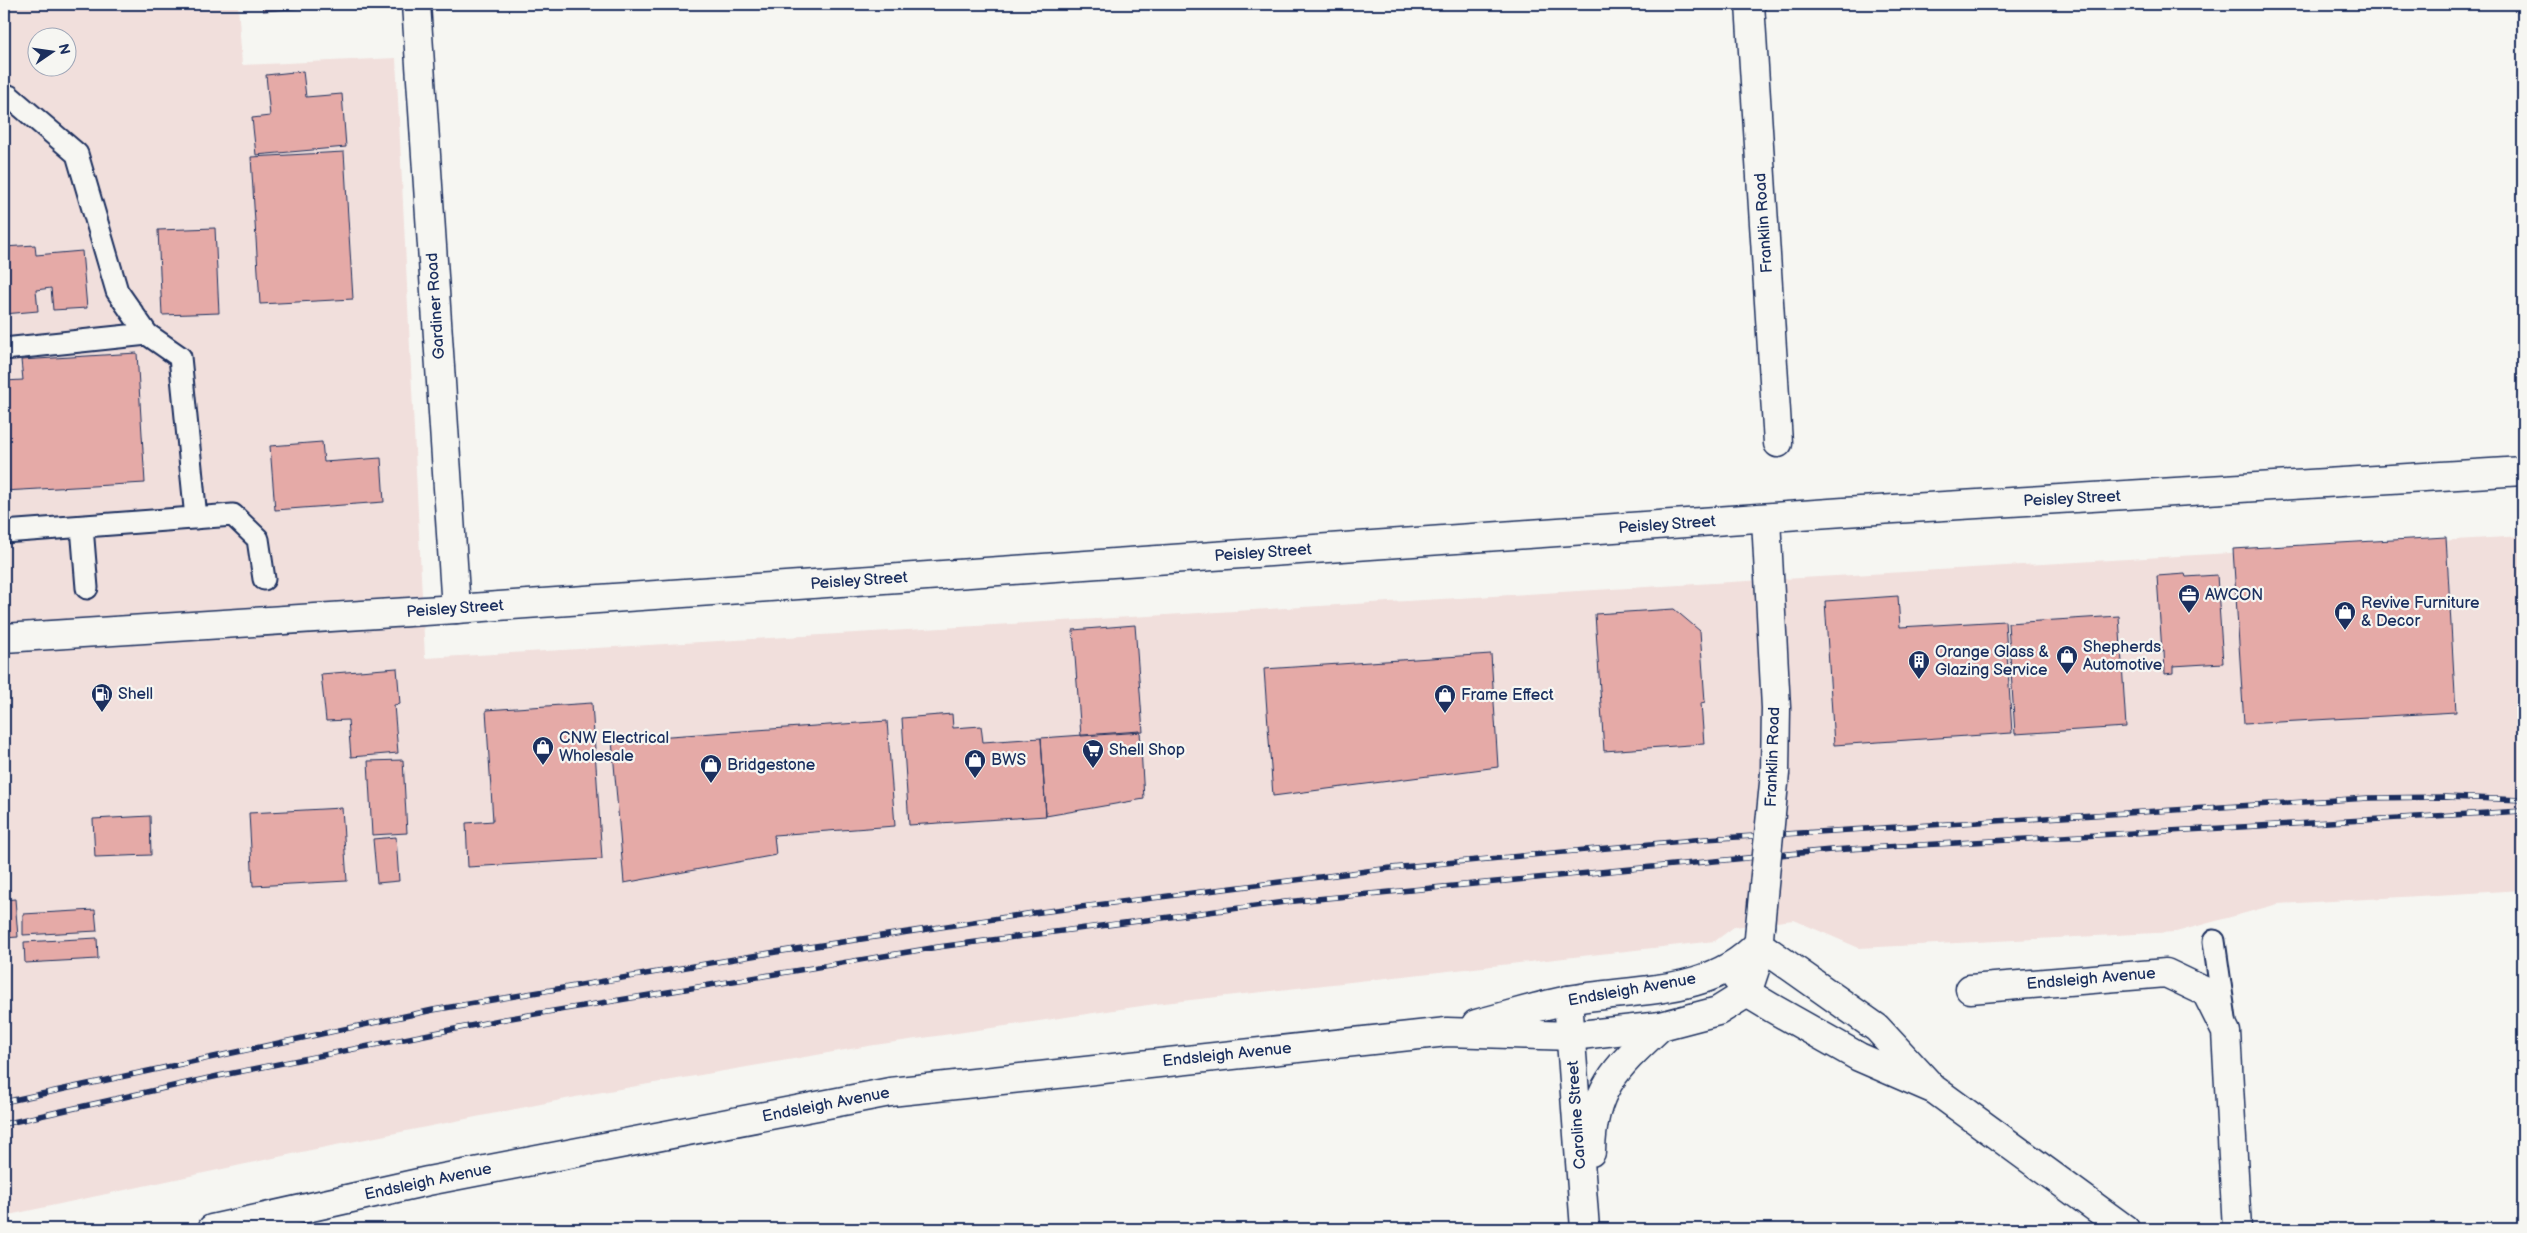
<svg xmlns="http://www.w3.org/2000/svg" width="2527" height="1233" viewBox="0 0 2527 1233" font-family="'Balsamiq Sans',sans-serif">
	<rect width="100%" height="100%" fill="#f6f6f2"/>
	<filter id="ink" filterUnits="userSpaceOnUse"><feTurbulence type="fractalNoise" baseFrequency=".02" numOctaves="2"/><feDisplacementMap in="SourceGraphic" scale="10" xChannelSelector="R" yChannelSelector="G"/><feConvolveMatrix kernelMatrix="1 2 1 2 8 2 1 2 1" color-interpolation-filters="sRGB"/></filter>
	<g filter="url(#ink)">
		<path fill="#f1dfdc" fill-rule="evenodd" d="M4,4H238L242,65L396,58L425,658L2523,536V890L2278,904L2176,932L1859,948L1794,920L1734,927L1715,941L1155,1004L868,1046L591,1094L311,1150L4,1216ZM38,38H68V68H38Z"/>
		<path fill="#e5aaa7" stroke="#1b2f5e" d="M262,4H321L322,7L263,11Z
			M303,71L306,97L342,94L346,147L256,155L252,118L270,116L266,75Z
			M344,152L353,299L260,304L251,157Z
			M215,228L219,313L162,315L158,230Z
			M35,245L36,255L82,251L87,308L53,310L51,288L36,290L38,311L4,314V247Z
			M137,353L145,483L4,491V381L23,380L21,360Z
			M322,442L324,462L381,458L384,502L275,510L270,446Z
			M2446,537L2456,712L2244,724L2233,549Z
			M2185,574L2186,577L2217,575L2223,663L2173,666V673L2165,674L2164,651L2162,652L2157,576Z
			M1898,596L1900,627L2005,621L2012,733L1834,745L1825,601Z
			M1674,609L1700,631L1705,702L1701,703L1704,744L1604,751L1595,614Z
			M2119,616L2126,727L2015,734L2008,623Z
			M1135,625L1143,732L1081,736L1073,630Z
			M1491,654L1498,767L1273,796L1264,669Z
			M397,668L400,704L394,705L398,753L351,757L348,720L326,721L321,674Z
			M592,703L602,859L468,867L466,823L493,821L486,710Z
			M952,714L953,728L981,726L983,742L1041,738L1046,816L909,825L902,718Z
			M887,721L895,826L774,835L776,855L624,883L612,740Z
			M1140,731L1144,799L1046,816L1041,738Z
			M403,760L407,833L372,835L368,761Z
			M342,808L347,881L253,886L249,813Z
			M150,816L151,855L95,857L93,819Z
			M396,837L399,881L377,883L373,839Z
			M15,899L18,937L4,938V900Z
			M95,910L97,931L23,935V914Z
			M97,938L98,959L25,963L24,942Z"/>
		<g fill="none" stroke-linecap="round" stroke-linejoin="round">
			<g stroke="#1b2f5e" stroke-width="25">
				<path id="service" d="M4,104L9,96L77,154L117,291L147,334L180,357L196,518
					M4,349L147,334
					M82,527L87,588
					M4,532L233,515L258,539L264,579
					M2214,941L2225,1019"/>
			</g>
			<g stroke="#1b2f5e" stroke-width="31">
				<path id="minor" d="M1750,4L1778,443
					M1758,944L1877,1028L1927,1082
					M1730,969L1747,993L1772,1008L1859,1057L1935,1090L2125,1229
					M1970,989L2166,973L2206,992L2226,1032L2237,1229
					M1568,1000L1585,1229
					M1591,1152C1592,1088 1618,1066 1661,1026"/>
			</g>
			<g stroke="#1b2f5e" stroke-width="31">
				<path id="tertiary" d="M416,4L456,609
					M1766,519L1776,708L1775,773
					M1476,1024C1507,1016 1538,1006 1569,1000C1633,988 1711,996 1758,944
					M212,1229L428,1181L890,1092L1447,1032L1571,1036L1661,1026L1718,1011L1747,993L1757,963L1760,926"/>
			</g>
			<g stroke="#1b2f5e" stroke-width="31">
				<path id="secondary" d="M4,638L456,609L1844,512L2523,471"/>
			</g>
			<use href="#service" stroke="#f6f6f2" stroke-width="21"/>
			<use href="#minor" stroke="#f6f6f2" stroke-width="28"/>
			<use href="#tertiary" stroke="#f6f6f2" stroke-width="28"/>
			<use href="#secondary" stroke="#f6f6f2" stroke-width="28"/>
			<g stroke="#1b2f5e" stroke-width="5.5">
				<path id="rail" d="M4,1102L433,1010L776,952L1033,913L1391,868L1705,839L2368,798L2446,797L2523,800
					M4,1124L218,1076L505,1019L938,947L1285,902L1831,850L2523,811"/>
			</g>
			<use href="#rail" stroke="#f6f6f2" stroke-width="4" stroke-dasharray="11" stroke-linecap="butt"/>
			<g stroke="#1b2f5e" stroke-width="31" stroke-linecap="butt">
				<path id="tertiary-bridge" d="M1760,926L1775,773"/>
			</g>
			<use href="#tertiary-bridge" stroke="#f6f6f2" stroke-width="28"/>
		</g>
	</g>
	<defs>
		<g id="office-pin" transform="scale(1.125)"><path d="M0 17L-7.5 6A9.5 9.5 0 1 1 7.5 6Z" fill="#1b2f5e" stroke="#f6f6f2"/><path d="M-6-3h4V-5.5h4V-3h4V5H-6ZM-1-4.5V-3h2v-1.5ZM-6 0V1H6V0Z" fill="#fff"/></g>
		<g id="shop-pin" transform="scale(1.125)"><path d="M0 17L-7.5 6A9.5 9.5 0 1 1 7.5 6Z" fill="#1b2f5e" stroke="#f6f6f2"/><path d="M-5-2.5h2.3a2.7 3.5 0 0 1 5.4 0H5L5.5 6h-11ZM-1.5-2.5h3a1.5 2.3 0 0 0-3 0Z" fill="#fff"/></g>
		<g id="building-pin" transform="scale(1.125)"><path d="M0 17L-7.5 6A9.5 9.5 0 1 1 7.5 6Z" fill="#1b2f5e" stroke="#f6f6f2"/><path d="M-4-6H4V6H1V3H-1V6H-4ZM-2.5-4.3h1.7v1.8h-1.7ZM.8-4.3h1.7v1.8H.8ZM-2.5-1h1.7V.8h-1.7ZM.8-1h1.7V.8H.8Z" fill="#fff"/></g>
		<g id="fuel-pin" transform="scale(1.125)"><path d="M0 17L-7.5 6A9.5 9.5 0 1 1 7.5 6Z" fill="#1b2f5e" stroke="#f6f6f2"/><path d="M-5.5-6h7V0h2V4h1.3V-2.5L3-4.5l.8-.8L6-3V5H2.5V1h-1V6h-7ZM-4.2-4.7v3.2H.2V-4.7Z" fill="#fff"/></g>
		<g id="supermarket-pin" transform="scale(1.125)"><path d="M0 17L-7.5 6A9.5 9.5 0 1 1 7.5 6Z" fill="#1b2f5e" stroke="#f6f6f2"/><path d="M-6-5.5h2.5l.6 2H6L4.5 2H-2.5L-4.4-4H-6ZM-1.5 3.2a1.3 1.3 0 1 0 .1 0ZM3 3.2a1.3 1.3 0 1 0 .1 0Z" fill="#fff"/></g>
	</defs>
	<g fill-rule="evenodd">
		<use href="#office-pin" x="2189" y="595"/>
		<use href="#shop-pin" x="2345" y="612"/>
		<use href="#shop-pin" x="2067" y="656"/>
		<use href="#building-pin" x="1919" y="661"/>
		<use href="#fuel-pin" x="102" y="694"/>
		<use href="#shop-pin" x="1445" y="695"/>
		<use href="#shop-pin" x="543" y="747"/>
		<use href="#supermarket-pin" x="1093" y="750"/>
		<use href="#shop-pin" x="975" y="760"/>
		<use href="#shop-pin" x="711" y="765"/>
	</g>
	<g text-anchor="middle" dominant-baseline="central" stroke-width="4.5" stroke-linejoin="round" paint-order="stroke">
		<g font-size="16" fill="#1b2f5e" stroke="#f6f6f2">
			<text transform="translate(1764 223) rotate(-94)">Franklin Road</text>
			<text transform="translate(436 306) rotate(-94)">Gardiner Road</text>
			<text transform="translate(2072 499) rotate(-3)">Peisley Street</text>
			<text transform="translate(1667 525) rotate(-4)">Peisley Street</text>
			<text transform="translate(1263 553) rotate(-4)">Peisley Street</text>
			<text transform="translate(859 581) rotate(-4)">Peisley Street</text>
			<text transform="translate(455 609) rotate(-4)">Peisley Street</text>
			<text transform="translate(1773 757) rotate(-88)">Franklin Road</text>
			<text transform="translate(2091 979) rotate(-5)">Endsleigh Avenue</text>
			<text transform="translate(1632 990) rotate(-10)">Endsleigh Avenue</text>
			<text transform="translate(1227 1055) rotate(-6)">Endsleigh Avenue</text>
			<text transform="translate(826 1105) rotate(-11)">Endsleigh Avenue</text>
			<text transform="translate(1577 1115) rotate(-94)">Caroline Street</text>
			<text transform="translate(428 1182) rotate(-12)">Endsleigh Avenue</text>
		</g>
		<g font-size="16" fill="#1b2f5e" stroke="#f6f6f2" text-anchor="start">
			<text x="2205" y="595">AWCON</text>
			<text x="2361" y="603">Revive Furniture<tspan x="2361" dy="18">&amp; Decor</tspan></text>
			<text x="2083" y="647">Shepherds<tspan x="2083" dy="18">Automotive</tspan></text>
			<text x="1935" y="652">Orange Glass &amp;<tspan x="1935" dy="18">Glazing Service</tspan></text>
			<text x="118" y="694">Shell</text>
			<text x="1461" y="695">Frame Effect</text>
			<text x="559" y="738">CNW Electrical<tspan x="559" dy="18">Wholesale</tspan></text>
			<text x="1109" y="750">Shell Shop</text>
			<text x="991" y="760">BWS</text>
			<text x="727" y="765">Bridgestone</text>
		</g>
	</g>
	<rect width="2527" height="1233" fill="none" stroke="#f6f6f2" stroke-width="20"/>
	<rect x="10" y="10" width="2507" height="1213" fill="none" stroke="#1b2f5e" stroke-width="2" filter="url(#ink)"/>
	<g transform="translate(52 52) rotate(77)"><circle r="24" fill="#f6f6f2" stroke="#9ea6b7"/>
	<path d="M0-4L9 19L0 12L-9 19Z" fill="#1b2f5e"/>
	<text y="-8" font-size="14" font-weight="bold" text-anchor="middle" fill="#1b2f5e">N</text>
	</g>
</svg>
